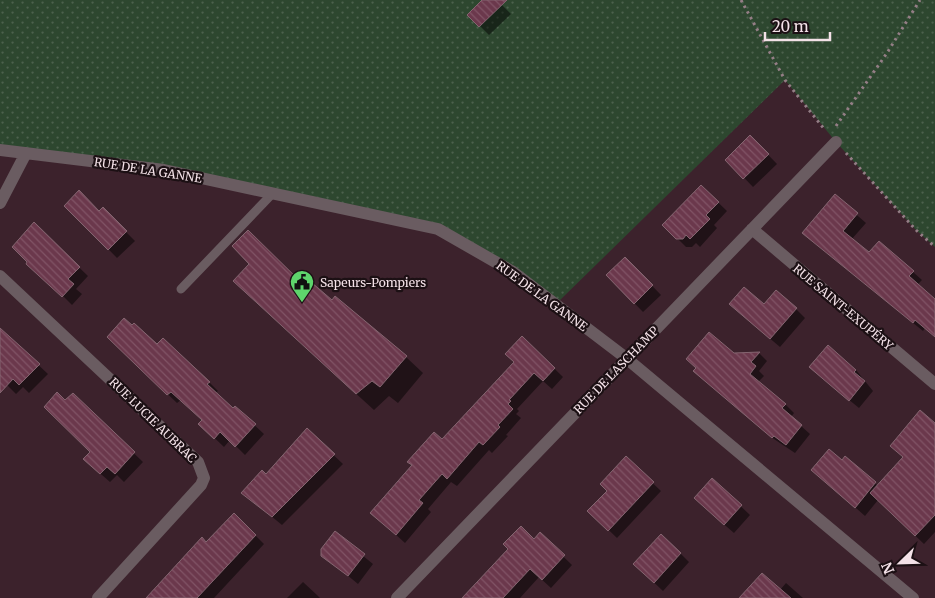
<svg xmlns="http://www.w3.org/2000/svg" width="935" height="598" viewBox="0 0 935 598" font-family="Merriweather,serif">
	<defs>
		<pattern id="garden-dots" width="8" height="8" patternUnits="userSpaceOnUse" patternTransform="scale(1.25)"><rect width="8" height="8" fill="#2d472f"/><path d="M2 2h.1M6 6h.1" fill="none" stroke="#4c614d" stroke-width="1.8" stroke-linecap="round"/></pattern>
		<pattern id="building-back-hatch" width="6" height="6" patternUnits="userSpaceOnUse" patternTransform="scale(1.25)"><rect width="6" height="6" fill="#6b384c"/><path d="M-1 5l2 2M0 0l6 6M5-1l2 2" fill="none" stroke="#815466"/></pattern>
	</defs>
	<rect width="100%" height="100%" fill="#3c222c"/>
	<path fill="url(#garden-dots)" d="M0,0H935V247L916,230L836,142L785,80L556,304L438,229L164,170L0,150Z"/>
	<path fill="#0007" d="M484,0H497L511,14L489,35L469,15Z
		M750,136L777,164L753,187L727,160Z
		M701,186L727,211L714,225L717,228L700,247L696,243L692,247H686L664,225Z
		M835,196L866,223L851,240L869,254L913,272L922,280L917,285L935,300V336L925,328L923,331L813,242Z
		M66,206L99,213L103,209L135,241L117,258Z
		M34,224L88,276L76,289L82,294L72,305L14,247Z
		M625,258L661,295L643,312L607,275Z
		M306,289L333,302L406,357L423,373L398,403L389,396L374,410L251,298Z
		M764,306L796,309L805,318L780,347L740,313Z
		M0,329L48,374L29,393L23,387L16,394L0,378Z
		M108,337L157,346L209,382L218,391L215,393L233,410L235,407L264,434L245,455L230,440L224,447L200,424L203,420L181,400L177,403Z
		M523,338L563,377L552,389L543,381L517,409L519,411L516,414L521,418L506,435L508,436L492,453L489,450L457,486L451,482L428,509L431,512L405,543L372,513L515,362Z
		M828,347L856,370L873,391L859,408L820,376Z
		M759,353L767,361L759,371L764,376L758,382L785,404L794,413L791,417L810,434L795,453L774,439L694,371L734,354Z
		M73,395L143,462L124,482L117,475L110,482L94,468L92,453Z
		M935,427V532L924,544L878,500L865,516L813,470L842,462L845,458L878,486L904,458L891,446Z
		M307,430L343,464L282,525L243,493L266,476Z
		M626,458L661,491L617,538L589,511L609,491Z
		M712,479L750,515L734,533L704,507Z
		M234,514L264,544L214,598H147L207,543Z
		M335,533L373,564L358,584L323,555Z
		M540,534L572,565L551,588L539,577L520,598H467Z
		M680,553L689,562L663,591L644,573Z
		M303,582L317,595L320,598H287Z
		M786,583L803,598H754L780,590Z"/>
	<path fill="url(#building-back-hatch)" stroke="#846570" d="M482,0H507L479,27L467,15Z
		M750,135L769,154L743,179L725,160Z
		M701,185L719,202L706,215L710,219L690,239L686,235L683,239H676L662,225Z
		M79,190L99,211L103,207L127,231L108,250L64,206Z
		M835,194L858,213L843,231L869,252L879,241L914,271L909,276L935,299V337L915,320L913,323L802,233Z
		M34,222L80,267L68,279L74,284L62,297L26,264L27,262L12,247Z
		M248,230L306,287L311,282L332,300L335,296L407,356L380,387L372,381L356,394L233,281L249,264L232,246Z
		M625,257L653,285L634,304L606,275Z
		M744,287L764,304L776,290L797,308L770,339L729,304Z
		M124,318L132,325L134,323L157,344L163,338L210,382L207,384L233,408L235,406L256,424L235,447L220,432L214,439L198,424L202,420L171,392L167,395L107,337Z
		M0,328L40,364L19,385L13,379L0,393Z
		M709,332L734,353L760,352L751,362L756,366L750,374L786,404L782,408L802,425L786,445L774,436L772,438L693,371L696,368L686,359Z
		M522,336L555,368L543,381L534,373L509,400L511,401L508,404L513,409L498,425L500,427L483,445L479,442L447,479L442,474L419,500L423,503L396,535L370,513L412,465L407,462L434,432L442,439L514,362L505,354Z
		M828,345L856,370L854,372L865,381L849,401L809,367Z
		M57,392L65,400L73,393L135,452L115,474L107,467L100,474L83,459L90,452L44,407Z
		M920,410L935,423V515L915,536L870,493L903,457L890,446Z
		M307,428L335,454L272,517L241,493L262,470L266,474Z
		M829,449L842,460L845,456L876,482L855,508L811,470Z
		M626,456L654,482L608,531L587,511L607,491L600,484Z
		M712,478L742,505L724,525L694,498Z
		M234,513L256,535L197,598H146L202,537L206,542Z
		M521,526L534,539L540,532L565,555L542,580L530,569L503,598H462L508,549L503,544Z
		M335,531L365,554L348,576L321,556V549Z
		M661,534L681,553L654,583L633,564Z
		M762,573L791,598H739Z"/>
	<g fill="none" stroke-linecap="round" stroke-linejoin="round">
		<path stroke="#947e86" stroke-width="3" stroke-dasharray="2.5 4" stroke-linecap="butt" d="M741,0L785,80L825,130
			M836,126L887,53L920,0
			M846,153L916,230L935,247"/>
		<path stroke="#6a5c61" stroke-width="9" d="M181,289L273,193"/>
		<path stroke="#6a5c61" stroke-width="12" d="M0,150L164,170L438,229L513,272L626,358L913,598
			M0,203L26,153
			M752,229L935,384
			M0,276L198,462L204,478L201,485L98,598
			M397,598L836,142"/>
	</g>
	<defs>
		<g id="civic-pin" transform="scale(1.25)"><path d="M0 17L-7.5 6A9.5 9.5 0 1 1 7.5 6Z" fill="#5ed56c" stroke="#1c1014"/><path d="M-.6-6.5H3V-4.5H.6V-3L4-1V1h2V6H-6V1h2V-1L-.6-3ZM-1.2 2.5V6h2.4V2.5Z" fill="#111"/></g>
	</defs>
	<g fill-rule="evenodd">
		<use href="#civic-pin" x="302" y="282"/>
	</g>
	<g text-anchor="middle" dominant-baseline="central" stroke-width="4.5" stroke-linejoin="round" paint-order="stroke">
		<g font-size="12" fill="#f4e2e8" stroke="#1c1014">
			<text transform="translate(148 170) rotate(9)">RUE DE LA GANNE</text>
			<text transform="translate(542 296) rotate(36)">RUE DE LA GANNE</text>
			<text transform="translate(843 307) rotate(40)">RUE SAINT-EXUPÉRY</text>
			<text transform="translate(616 370) rotate(-46)">RUE DE LASCHAMP</text>
			<text transform="translate(153 420) rotate(44)">RUE LUCIE AUBRAC</text>
		</g>
		<g font-size="12" fill="#f4e2e8" stroke="#1c1014" text-anchor="start">
			<text x="320" y="282">Sapeurs-Pompiers</text>
		</g>
	</g>
	<g transform="translate(900 563) rotate(247)" stroke="#1c1014" stroke-width="4" paint-order="stroke">
	<path d="M0-4L9 19L0 12L-9 19Z" fill="#f4e2e8"/>
	<text y="-8" font-size="14" font-weight="bold" text-anchor="middle" fill="#f4e2e8">N</text>
	</g>
	<path d="M765 32v8h65v-8" fill="none" stroke="#f4e2e8" stroke-width="2.5"/>
	<text x="772" y="32" font-size="15" fill="#f4e2e8" stroke="#1c1014" stroke-width="4" paint-order="stroke">20 m</text>
</svg>
